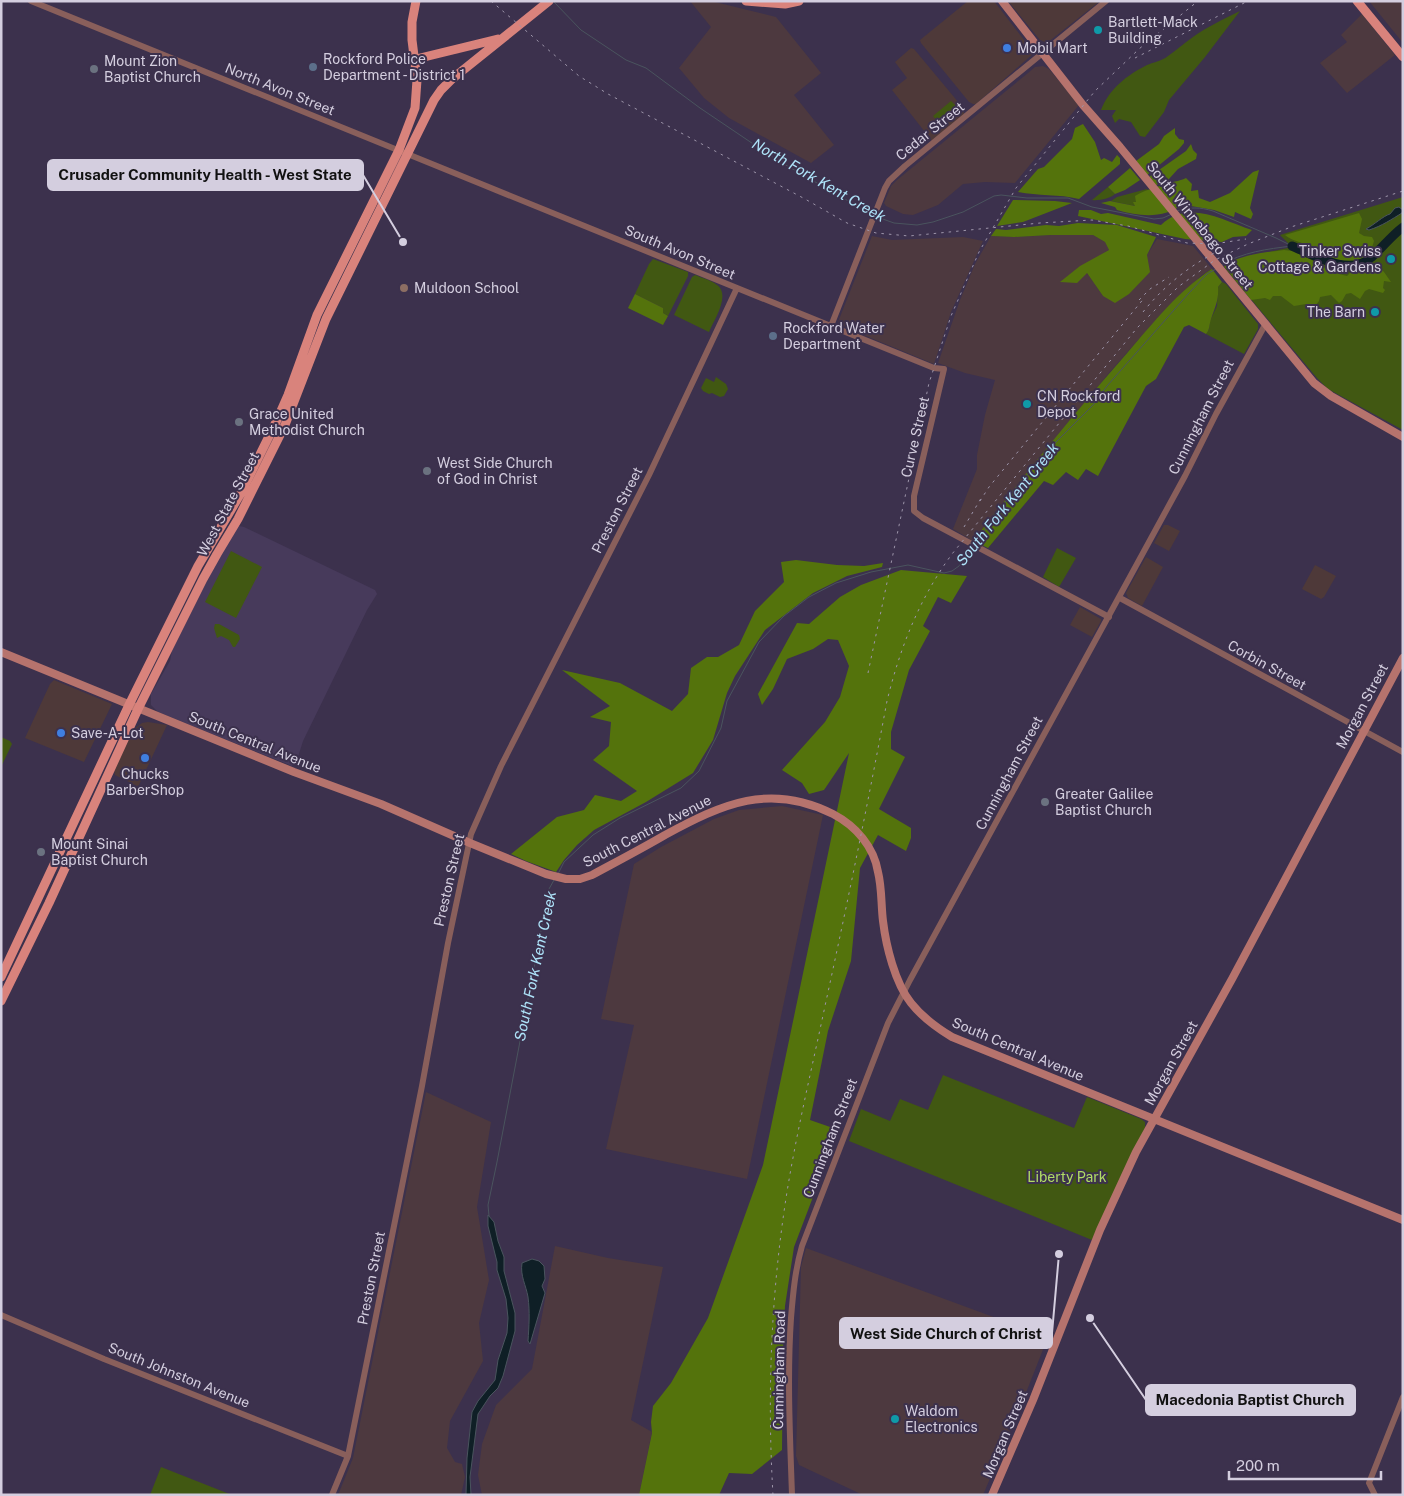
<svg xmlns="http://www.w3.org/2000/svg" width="1404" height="1496" viewBox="0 0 1404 1496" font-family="'Public Sans',sans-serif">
	<rect width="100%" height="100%" fill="#3c314d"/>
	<path fill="#4e3939" d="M968,1H994L1034,53L976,104H973L969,102L921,43L920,40Z
		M1008,1H1100L1047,43L1040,40Z
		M911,48L914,49L964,109V114L932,141L892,90L907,78L895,62Z
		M1164,525H1168L1180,531L1169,551L1154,543Z
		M1146,557L1163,567L1142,606L1128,598L1126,593Z
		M1315,565L1336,576L1324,597L1321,599L1302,589Z
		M1080,607L1101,619V621L1092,637L1070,625Z
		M54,680L112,704L84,762L25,738L50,684Z
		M148,722L167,725L139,785L137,786L115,775L114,770L134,729L142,723Z"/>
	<path fill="#4d393f" d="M690,1H711L776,17L821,73L794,95L834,145L811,163L729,118L704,98L679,68L711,27Z
		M1369,1H1403V43Z
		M1362,14L1395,55L1347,93L1320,63L1347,42L1341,35Z
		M1043,66L1049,69L1079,105L1015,183L985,182L963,184L938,205L913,215L903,214L886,206L884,203L891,186L897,180L1028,73L1035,67Z
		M1051,235H1093L1105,242L1109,250L1101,255L1087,273L1103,296L1147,255L1157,239L1193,246L1212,269L1202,275L1162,313L1109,373L973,541L953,529L977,469V455L985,415L995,380L965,373L938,363L960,300L975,264L991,236L1014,237Z
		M872,236L892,240L963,237L983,241L951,312L934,364L849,329L838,322Z
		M782,806L823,815L747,1179L606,1149L634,1025L601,1019L634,864L661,847L714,819L739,810Z
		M426,1092L491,1122L477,1207L489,1280L479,1323L483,1361L450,1421L447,1448L455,1462L462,1464L465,1477L461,1495H338L353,1458Z
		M555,1246L608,1258L663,1267L631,1420L652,1432L639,1495H482L478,1475L482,1444L496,1405L532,1369Z
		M806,1248L1048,1337L1018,1413L983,1495H863L799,1465L796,1456L801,1267Z"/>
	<path fill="#473a5b" d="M239,526L244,527L375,590L377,594L367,610L303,741L298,757L292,766L158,712L151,705V694L170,661L172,651L217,561L237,527Z"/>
	<path fill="#415812" d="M1240,11L1205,57L1169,100L1164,112L1145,137L1140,136L1131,122L1119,119L1115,123L1112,116L1116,110H1101C1109,89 1127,75 1147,65C1154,62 1162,61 1168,56C1177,50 1184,43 1193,37C1207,27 1224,19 1240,11Z
		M951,101L956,106L938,122L933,116Z
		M1108,187L1115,194C1111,198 1099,201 1092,200Z
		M1147,189L1148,191C1141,192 1137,195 1136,202H1134L1135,206L1111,201L1117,197Z
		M1403,197V430L1328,389L1317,378L1224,267L1251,256L1292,247L1280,235Z
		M653,259L688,272V276L668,316L663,313V308L635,294L649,264Z
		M695,275C702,278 711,280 717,285C731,295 714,320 709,332L674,315L692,277Z
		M1222,282L1226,284L1258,324V329L1244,354L1206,334L1209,329L1210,321L1217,306L1218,287Z
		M716,377L726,384L728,389L724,396L720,397L712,393L709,394L703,391L701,388L706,378L714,382Z
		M1057,548L1076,558L1059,587L1043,577Z
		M231,551L262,567L236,618L205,602Z
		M215,624H219L239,635L240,639L235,647H233L229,640L221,636L217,638L214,628Z
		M1,737L10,741L12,744L1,767Z
		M943,1075L1074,1128L1087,1097L1141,1119L1145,1122V1128L1092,1240L849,1141L861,1109L890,1121L900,1099L928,1110Z
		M161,1467L232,1495H150Z"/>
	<path fill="#54730c" d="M1083,124L1095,142L1101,160L1104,158L1112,162L1117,155L1120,158V164L1079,199C1059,194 1038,196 1018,192L1038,169L1044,167L1072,139L1075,128Z
		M1175,128V134L1179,139L1184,140V143L1179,149L1147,175L1136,161L1159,144L1164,136Z
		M1191,144L1193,150L1197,154L1196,159L1178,169L1168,180L1156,185L1149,177L1186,151Z
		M1130,168L1140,180L1125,190L1115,194L1108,187Z
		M1259,170L1250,208L1253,214L1251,219L1235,212L1234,217L1214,210L1191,206L1185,203C1163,219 1142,217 1117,210L1115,207L1101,203L1110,201L1135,206L1133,202H1136L1135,196C1145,190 1159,186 1170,183C1176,181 1180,181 1186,178L1192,184L1191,191L1198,190L1199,198L1210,202L1230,193L1253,172Z
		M1013,200L1055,201L1072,203L1023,222L997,226Z
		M1079,210H1091L1101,214L1108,213L1161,225C1188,199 1222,220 1252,230L1246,236L1233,237L1222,242L1185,239L1078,216Z
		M1359,213L1362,219L1359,233L1364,236L1372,237L1374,241C1367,271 1341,262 1320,253C1315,252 1311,247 1306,245C1299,241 1292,241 1285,235Z
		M1078,223L1117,225L1156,237L1147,255L1150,272L1129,294L1115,303L1103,296L1087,273L1077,283L1060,282L1080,266L1109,250L1105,242L1093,235H1051L1014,237L991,236L996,229L1006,230L1046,225L1059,226Z
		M1284,250L1292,251L1314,261L1331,272L1347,276L1350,273L1363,271V268L1366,265L1376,264L1384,272L1391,282L1384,281L1383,288L1385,290L1383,293L1369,289L1365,291L1360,299L1351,293L1346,294L1342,301L1339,303L1331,295L1320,297L1319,301L1316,305L1306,304L1294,306L1281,296H1273L1270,300L1265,298L1251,300L1224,266C1242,254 1263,253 1284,250Z
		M1212,269L1222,282L1218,287C1219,300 1215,307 1211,319C1209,325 1210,329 1206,334L1189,325L1184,327L1156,379L1146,386L1098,476L1086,469L1078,480L1066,472L1053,485L1044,481L988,548L973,541C1023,477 1074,413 1128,352C1153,323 1179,290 1212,269Z
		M635,294L663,308V313L668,316L663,325L628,308Z
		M796,560L837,565L864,566L883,563L882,567L847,576L813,593L765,630L735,676L727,693L713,740L693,773L646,802L594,830L577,845L564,860L556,872L526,861L511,854L557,817L584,810L595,795L621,801L637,791L593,760L609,746L611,722L590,717L610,706L562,670L620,683L672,711L688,694L691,668L707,657H718L739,645L755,611L784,582L781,562Z
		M901,570L967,576L951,603L938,597L923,626L930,631L909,670L891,732V749L905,757L879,809L911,828V838L906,851L878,835L860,868L851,961L828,1031L810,1120L833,1128L835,1139L794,1247L785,1306L783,1349L782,1450L752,1474L729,1473L719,1495H639L652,1433L651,1422L653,1406L671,1383L708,1318L763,1165L849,753L824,790L809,794L802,783L782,770L825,722L840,697L849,666L838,640L828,639L813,649L787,659L773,689L762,705L758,694L797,623L809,624L840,597L861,585Z"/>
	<path fill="#0f1f26" stroke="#4a545e" d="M1399,207L1403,210L1402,213C1392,219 1382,226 1369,230L1366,229C1374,225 1383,216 1390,214L1395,208Z
		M488,1215L494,1222L498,1241L504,1257V1271L515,1313V1331L503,1376L498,1388L490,1396L478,1414L470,1477L471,1495H466L467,1458L472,1412L478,1401L495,1380L498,1360L507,1333L508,1318L506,1299L497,1270V1262L488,1226Z
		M532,1259L539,1261L544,1266L545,1279L542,1286L545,1293L530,1344L528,1341C529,1326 530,1312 528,1297C526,1285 520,1276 522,1263Z"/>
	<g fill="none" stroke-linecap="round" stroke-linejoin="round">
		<path stroke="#4a545e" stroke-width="1" d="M553,1L581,30L626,60L646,68L700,108L777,160L871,214
			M1177,211C1190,207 1200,207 1213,211L1276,238L1292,246
			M877,217L894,223L917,225L933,222L963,212L994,196L1001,195L1027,198H1068L1092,207L1154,219L1163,218L1172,214
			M1221,265C1243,252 1267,249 1292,246
			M975,543L1014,490L1053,445L1093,405L1107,386L1189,293L1207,274L1216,269
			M558,874L564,862L593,835L620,818L681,788L699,771L721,728L727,701L759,642L784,616L809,597L836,583L871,572L908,565L944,573L952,571L959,566L973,546
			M489,1216L488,1205L497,1162L549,889L554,880"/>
		<path stroke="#0f1f26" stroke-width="9" d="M1292,246C1315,256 1350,277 1372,257C1383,247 1391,236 1403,227"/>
		<path stroke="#895f5b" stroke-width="6" d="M31,1C332,123 633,246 934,368L944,369L914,496V511L923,518L1109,617
			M831,326L885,188L889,181L905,166L1106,1
			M1120,598L1403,752
			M1,1315L104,1359L348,1456
			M332,1495L348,1456L422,1086L448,943L471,834L501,766L649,475L737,288
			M792,1495C790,1436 787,1377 791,1318C793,1294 795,1270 802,1246L888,1023L910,980L1185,476L1216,414L1265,325
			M1375,1495L1369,1483L1403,1397"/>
		<path stroke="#b6736d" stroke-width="8" d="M1002,1L1083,105L1120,147L1314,383L1331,396L1403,437
			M1,652L294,772L381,804L470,843L546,874L566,879H580L592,875C616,862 641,849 665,835C722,804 770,782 833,814C856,826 874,847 878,872C882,888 881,905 883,921C886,946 895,983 911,1003C922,1017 937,1028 952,1037L1403,1220
			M992,1495L1033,1400L1100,1230L1136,1152L1232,979L1403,658"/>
		<path stroke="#d9837c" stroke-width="9" d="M746,1L785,4L799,1
			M1357,1L1403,57
			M416,59L498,39
			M1,977L129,705L198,566L241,493L277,420L288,395L317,315L399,150L415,108L417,80L412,40V22L416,1
			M1,1001L49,903L138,709L203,579L217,554L238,519L285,425L326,319L434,100L441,90L452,79L549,1"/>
		<path stroke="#9d95aa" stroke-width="1" stroke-dasharray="2.5 5" stroke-linecap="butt" d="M491,1L579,76L608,94L805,199L847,223L876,233L909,236L1040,223L1092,220L1128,226L1187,243L1214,244L1246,239
			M1135,58L1248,1
			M1139,300L1150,289L1169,277
			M1143,312C1163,287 1188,267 1216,252
			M980,501L989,487L1145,297
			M964,527L983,495
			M868,673L929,383L951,316L979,252L1016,188L1095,91L1139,49L1198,1
			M773,1495C767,1394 771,1292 787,1192C797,1130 812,1068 825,1006C847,905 868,803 887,701C900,648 919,599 952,554L1137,328L1178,287L1215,260L1248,244L1291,227L1403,191"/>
	</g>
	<g fill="#0f9aa8" stroke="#3c314d" stroke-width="2">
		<circle cx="1098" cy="30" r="5"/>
		<circle cx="1391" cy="259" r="5"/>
		<circle cx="1375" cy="312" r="5"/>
		<circle cx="1027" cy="404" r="5"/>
		<circle cx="895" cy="1419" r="5"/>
	</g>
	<g fill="#3f7fe0" stroke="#3c314d" stroke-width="2">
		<circle cx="1007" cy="48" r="5"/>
		<circle cx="61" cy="733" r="5"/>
		<circle cx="145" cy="758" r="5"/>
	</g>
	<g fill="#5c6f8a" stroke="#3c314d" stroke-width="2">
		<circle cx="313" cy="67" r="5"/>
		<circle cx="773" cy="336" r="5"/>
	</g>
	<g fill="#6b7280" stroke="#3c314d" stroke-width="2">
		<circle cx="94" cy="69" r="5"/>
		<circle cx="239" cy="422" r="5"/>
		<circle cx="427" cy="471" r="5"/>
		<circle cx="1045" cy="802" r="5"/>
		<circle cx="41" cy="852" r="5"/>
	</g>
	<circle fill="#8d6e63" stroke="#3c314d" stroke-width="2" cx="404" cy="288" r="5"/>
	<g text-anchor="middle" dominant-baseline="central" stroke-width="4" stroke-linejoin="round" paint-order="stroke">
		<g font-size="14" fill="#d4cedf" stroke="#3c314d" text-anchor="start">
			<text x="1108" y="22">Bartlett-Mack<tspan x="1108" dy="16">Building</tspan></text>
			<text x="1017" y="48">Mobil Mart</text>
			<text x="323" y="59">Rockford Police<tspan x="323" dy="16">Department - District 1</tspan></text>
			<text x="104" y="61">Mount Zion<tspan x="104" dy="16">Baptist Church</tspan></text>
			<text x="1381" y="251" text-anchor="end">Tinker Swiss<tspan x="1381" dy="16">Cottage &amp; Gardens</tspan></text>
			<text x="414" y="288">Muldoon School</text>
			<text x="1365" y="312" text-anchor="end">The Barn</text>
			<text x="783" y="328">Rockford Water<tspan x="783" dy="16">Department</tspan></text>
			<text x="1037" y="396">CN Rockford<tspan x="1037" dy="16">Depot</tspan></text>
			<text x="249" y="414">Grace United<tspan x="249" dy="16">Methodist Church</tspan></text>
			<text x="437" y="463">West Side Church<tspan x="437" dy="16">of God in Christ</tspan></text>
			<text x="71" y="733">Save-A-Lot</text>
			<text x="145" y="774" text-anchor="middle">Chucks<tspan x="145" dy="16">BarberShop</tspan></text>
			<text x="1055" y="794">Greater Galilee<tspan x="1055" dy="16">Baptist Church</tspan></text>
			<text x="51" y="844">Mount Sinai<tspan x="51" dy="16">Baptist Church</tspan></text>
			<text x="905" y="1411">Waldom<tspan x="905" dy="16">Electronics</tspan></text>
		</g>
		<g font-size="14" fill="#d4cedf" stroke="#3c314d">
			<text transform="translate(280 89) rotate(22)">North Avon Street</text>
			<text transform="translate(930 131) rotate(-39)">Cedar Street</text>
			<text transform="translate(1200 225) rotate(51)">South Winnebago Street</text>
			<text transform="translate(680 252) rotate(23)">South Avon Street</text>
			<text transform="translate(1201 417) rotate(-63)">Cunningham Street</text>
			<text transform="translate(915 437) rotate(-77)">Curve Street</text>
			<text transform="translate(228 504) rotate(-62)">West State Street</text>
			<text transform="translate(617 510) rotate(-63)">Preston Street</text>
			<text transform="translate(1267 665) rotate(29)">Corbin Street</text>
			<text transform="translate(1362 706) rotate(-62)">Morgan Street</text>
			<text transform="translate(255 742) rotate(22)">South Central Avenue</text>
			<text transform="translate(1009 773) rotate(-62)">Cunningham Street</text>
			<text transform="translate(647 831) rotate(-27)">South Central Avenue</text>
			<text transform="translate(449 880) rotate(-77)">Preston Street</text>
			<text transform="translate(1018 1049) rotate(23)">South Central Avenue</text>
			<text transform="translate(1171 1063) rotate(-61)">Morgan Street</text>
			<text transform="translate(830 1138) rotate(-69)">Cunningham Street</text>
			<text transform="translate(371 1278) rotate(-79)">Preston Street</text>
			<text transform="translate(779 1370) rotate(-89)">Cunningham Road</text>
			<text transform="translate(179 1375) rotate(22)">South Johnston Avenue</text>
			<text transform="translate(1005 1434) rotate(-67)">Morgan Street</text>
		</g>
		<g font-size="14" fill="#b1dd65" stroke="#3c314d">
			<text x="1067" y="1177">Liberty Park</text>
		</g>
		<g font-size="15" font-style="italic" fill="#aee3f9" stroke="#3c314d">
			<text transform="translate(819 180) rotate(30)">North Fork Kent Creek</text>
			<text transform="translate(1007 504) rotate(-51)">South Fork Kent Creek</text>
			<text transform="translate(535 966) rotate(-78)">South Fork Kent Creek</text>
		</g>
	</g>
	<path fill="none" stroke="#d4cedf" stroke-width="2" d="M403 242L363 175M1059 1254L1052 1333M1090 1318L1146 1400"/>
	<g fill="#d4cedf" stroke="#3c314d" stroke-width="2">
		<circle cx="403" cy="242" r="5"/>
		<circle cx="1059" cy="1254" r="5"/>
		<circle cx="1090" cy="1318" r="5"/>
	</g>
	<g fill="#d4cedf" stroke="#d4cedf" stroke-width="2">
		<rect x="48" y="160" width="315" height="30" rx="5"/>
		<rect x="840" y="1318" width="212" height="30" rx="5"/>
		<rect x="1146" y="1385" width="209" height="30" rx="5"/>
	</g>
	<g font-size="15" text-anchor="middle" font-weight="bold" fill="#111">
		<text x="205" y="180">Crusader Community Health - West State</text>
		<text x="946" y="1339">West Side Church of Christ</text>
		<text x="1250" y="1405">Macedonia Baptist Church</text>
	</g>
	<rect width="1404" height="1496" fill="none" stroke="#d4cedf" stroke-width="5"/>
	<path d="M1229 1471v8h152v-8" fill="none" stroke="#d4cedf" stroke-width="2.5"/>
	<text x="1236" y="1471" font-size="15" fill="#d4cedf" stroke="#3c314d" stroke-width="4" paint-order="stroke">200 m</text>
</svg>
